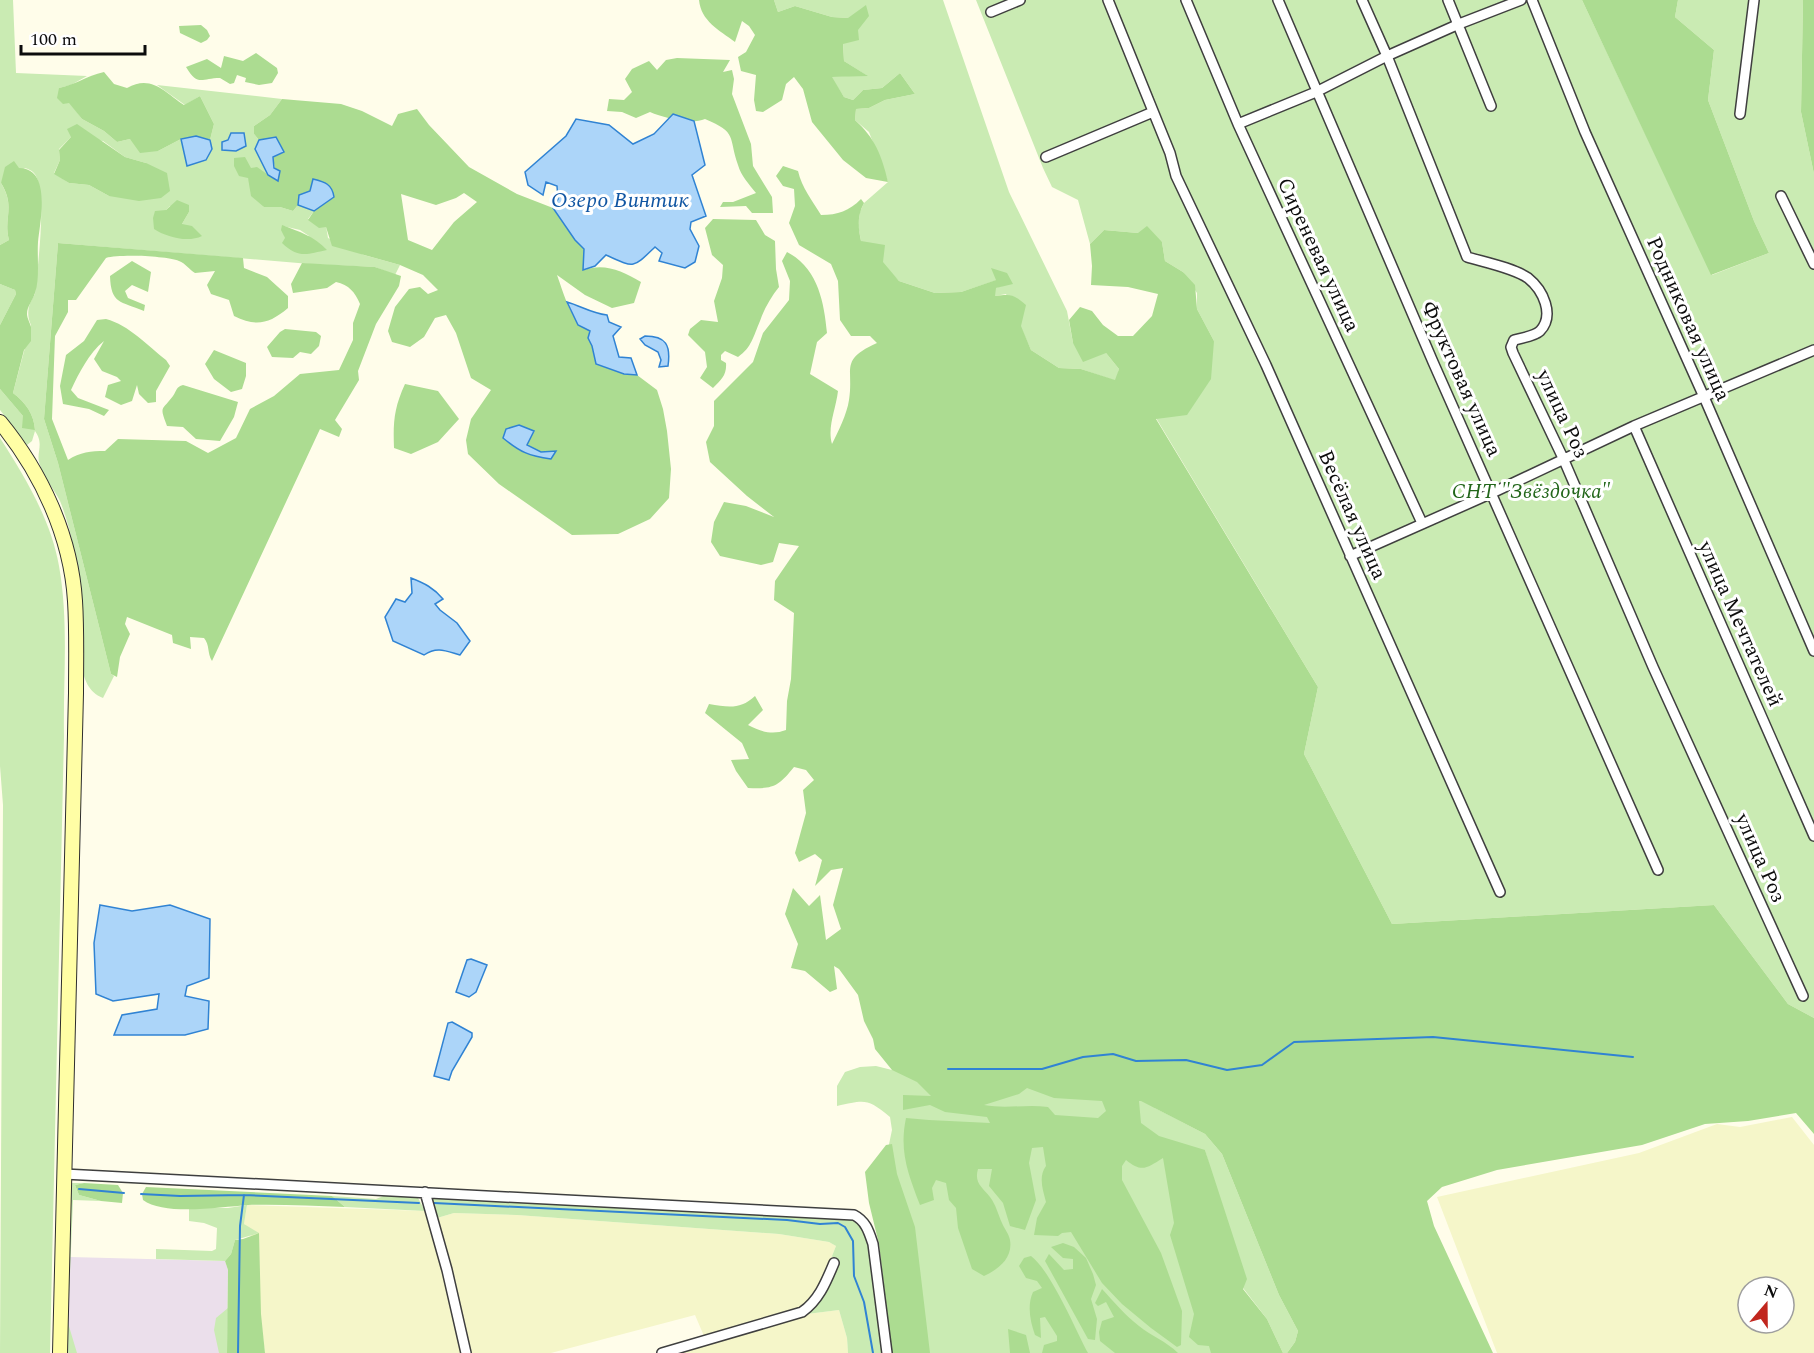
<svg xmlns="http://www.w3.org/2000/svg" width="1814" height="1353" viewBox="0 0 1814 1353" font-family="Spectral,serif">
	<rect width="100%" height="100%" fill="#fffdea"/>
	<path fill="#ebdfeb" d="M70,1257L225,1261L228,1270L227,1353H67Z"/>
	<path fill="#f5f6c9" fill-rule="evenodd" d="M1792,1117L1814,1145V1353H1497L1437,1197L1639,1153L1717,1124L1740,1127ZM1748,1287H1784V1323H1748Z
		M247,1205L425,1211L432,1229L461,1353H265L250,1229L244,1224Z
		M454,1213L517,1215L779,1234L829,1242L836,1246L823,1279L811,1302L797,1312L704,1336L695,1315L551,1353H471L437,1218Z
		M839,1310L847,1338L848,1353H681L807,1314Z"/>
	<path fill="#caebb3" fill-rule="evenodd" d="M0,0H13L16,73L87,76L71,85L59,88L82,119L104,131L117,142L130,139L158,151L181,139L187,166L206,160L212,149L210,140L214,124L200,96L185,105L157,85L282,99L270,115L254,126V134L259,140L255,149L268,175L257,168L248,178L264,207H280L293,211L298,205L314,211L308,219L326,226L328,238L364,255L400,265L395,275L375,267L310,264L58,243L44,419L58,463L111,674L114,676L103,698C88,692 84,679 81,664C80,609 81,553 60,501C54,489 44,478 40,465C35,453 45,445 35,431L32,441L27,445L0,410V389L35,430C34,414 26,403 13,393L31,325C26,314 28,304 35,294C37,271 49,186 33,172C31,170 28,169 25,168L1,183C16,208 3,218 9,240L0,245ZM71,137L103,141L125,157L146,163L109,196L89,185L69,183L54,173L60,160L59,149ZM170,206L189,212L182,224L166,210ZM283,226L300,230L309,236L285,238Z
		M774,0H943L1009,192L1067,311L1073,343L1106,353L1119,369L1116,381L1081,369L1059,368L1031,350L1006,294L995,296V288L1012,283L992,269L997,280L961,292L935,293L899,281L861,241L858,225L860,212L864,203L888,182L869,132L855,120L856,109L869,108L885,100L915,94L900,73L882,88L863,90L853,100L844,97L831,77L866,75L844,61L843,43L848,18L832,17L795,6L778,12Z
		M976,0H1582L1712,275L1769,253L1754,221L1708,100L1714,50L1675,17L1678,0H1803L1801,112L1814,174V1018L1788,1004L1714,905L1392,924L1304,754L1318,687L1156,418L1214,341L1197,309V293L1183,272L1165,261L1162,242L1138,233L1104,230L1090,244L1078,200L1052,187L1043,168Z
		M0,284L15,290L16,294L0,325Z
		M0,438C25,477 51,520 59,566C69,622 63,680 64,736L50,1353H0L3,805L0,766Z
		M876,1066L892,1070L1152,1095L1155,1108L1205,1134L1222,1154L1279,1295L1298,1331L1295,1342L1287,1353H1283L1267,1319L1243,1288L1205,1150L1225,1353H914L888,1149L892,1130L890,1117C867,1098 865,1100 837,1106V1086L845,1072L860,1067Z
		M72,1183H84L75,1185L79,1195L101,1201L73,1200L68,1323L77,1353H64L68,1233Z
		M386,1195L417,1196L425,1211L345,1207L332,1196L376,1199Z
		M432,1198L844,1218L858,1221L867,1233L871,1250L883,1353H848L847,1338L839,1310L807,1314C823,1302 830,1284 836,1265L832,1256L836,1246L829,1242L779,1234L517,1215L454,1213L437,1218Z
		M247,1205L244,1224L259,1233L235,1240L231,1254L225,1261L156,1259V1249L212,1251L216,1249L217,1228L204,1223L189,1221V1208H228Z
		M228,1308L227,1353H219L214,1330L216,1318Z"/>
	<path fill="#acdc91" fill-rule="evenodd" d="M699,0H774L778,12L795,6L832,17L848,18L866,5L869,16L858,30L859,40L843,44L844,61L868,76L832,77L844,97L853,100L863,90L882,88L900,73L915,94L885,100L869,108L856,109L855,120C875,138 882,156 888,182L866,178L843,160L812,122L803,89L794,77L786,84L782,100L763,112L756,111L754,100L756,75L741,71L738,57L746,52L755,35L749,26L742,21L735,42C719,30 701,21 699,0Z
		M1582,0H1678L1675,17L1714,50L1708,100L1754,221L1769,253L1711,275Z
		M1803,0H1814V174L1801,112Z
		M201,25L207,30L210,36L207,40L201,43L180,33L179,26Z
		M256,53L277,68L278,73L272,83L259,85L245,82L246,78L237,75L234,83L230,84L220,78C201,78 198,87 186,67L207,59L221,68L224,56L243,61Z
		M677,58L730,60L723,72L732,70L734,79L732,94L751,144L753,166L772,197L773,213H752L746,206L720,207L723,202H733L756,193C749,184 741,176 738,165C728,136 738,133 705,119C691,125 664,118 650,112L636,118L622,112L607,111L609,99L624,100L632,92L625,79L632,69L649,61L657,70L666,60Z
		M104,72L114,84L127,88C152,74 165,93 184,105L200,96L214,124L210,140L196,136L181,139L158,151L140,153L130,139L117,142L104,131L82,119L69,103L63,104L57,98L59,88C75,85 86,76 104,72Z
		M282,99L341,104L362,111L392,126L398,114L417,109L429,125L469,167L517,194L553,208L575,240L584,249V270C605,263 622,271 641,282L634,303L612,308L585,295L557,275C565,297 570,320 590,331L588,338L592,346L596,364L624,374L637,375L657,390L663,409L667,431L671,469L669,498L650,519L618,534L572,535L499,484L468,454L466,440L471,419L491,390L471,378L456,333L446,315L435,318L424,337L410,347L392,342L388,331L395,307L409,289L420,287L428,294L438,290L423,275L400,265L332,246L326,227L319,228L308,220L314,211L334,197L312,182L310,191L299,195L298,205L293,211L280,207H264L251,196L248,178L239,176L234,166V158L245,157L251,168L257,167L277,181L273,157L276,137L259,140L254,134V126L270,115ZM464,193L477,202L454,222L432,250L408,240L401,194L436,205L456,198Z
		M77,124L125,157L146,163L167,173L170,191L161,198L139,201L109,196L89,185L69,183L54,174L60,160L59,150L71,137L67,129Z
		M14,161L19,168C52,168 40,222 38,242C37,258 40,278 35,293C33,300 27,306 27,314C27,318 30,323 31,327C31,332 31,337 31,341L24,350L13,393C26,403 34,414 35,430L22,428L23,416L0,389V325L16,294L15,290L0,284V245L9,240C3,218 16,207 1,183L5,167Z
		M783,166L798,171C802,188 812,200 821,215C838,215 849,211 861,199L864,203C857,216 858,227 861,241L885,245L883,262L899,281L935,293L961,292L996,280L991,268L1007,273L1013,284L996,288L995,296C1011,294 1013,294 1026,305L1021,326L1031,350L1059,368L1081,369L1115,380L1119,369L1106,353L1083,362L1073,343L1069,320L1080,307L1092,311L1103,325L1118,336H1133L1152,316L1158,294L1128,287L1091,285L1092,266L1090,244L1104,230L1138,233L1147,226L1162,242L1165,261L1183,272L1195,285L1197,309L1214,341L1211,379L1187,415L1156,419L1318,687L1304,754L1392,924L1714,905L1788,1004L1814,1018V1134L1796,1113L1748,1121L1705,1124L1642,1145L1497,1170L1442,1187L1427,1201L1434,1226L1493,1353H1287L1295,1342L1298,1331L1279,1295L1222,1154L1205,1134L1141,1101H1139L1141,1123L1159,1136L1205,1150L1247,1279L1243,1289L1267,1319L1283,1353H1211L1209,1346L1198,1345L1189,1337L1194,1314L1170,1235L1174,1223L1163,1158C1147,1168 1142,1173 1126,1160L1122,1166V1180L1161,1253L1182,1311L1181,1345L1177,1347L1151,1328L1122,1304L1102,1283L1071,1232L1062,1233L1058,1236L1034,1235L1037,1218L1046,1202C1043,1190 1038,1177 1046,1166L1043,1147L1032,1148L1029,1163L1036,1200L1025,1230L1010,1226L1003,1203L989,1186L992,1169H978C974,1183 982,1187 990,1197C996,1205 998,1214 1002,1223C1004,1228 1009,1234 1010,1240C1013,1258 999,1269 984,1276L972,1269L958,1228L956,1208L949,1200L946,1183L936,1180L932,1188L934,1200L920,1205C908,1174 899,1151 906,1118L929,1120L990,1123L987,1117L945,1112L930,1105L903,1110V1095L931,1096L917,1082L892,1070L875,1049L873,1039L864,1021L858,995L839,969L834,966L837,989L830,992L805,971L791,968L798,944L785,914L793,888L809,906L820,895L826,940L841,929L833,905L843,868L831,870L815,886L822,860L815,854L799,862L795,853L806,813L803,790L814,780L806,770L794,767C778,787 773,789 748,788L736,771L731,760L749,759L742,743L705,713L709,704C728,707 740,710 755,696L763,710L748,725C761,732 773,735 786,730L787,701L791,679L794,613L774,600L775,581L799,546L779,543L773,562L761,565L720,556L711,542L714,522L724,502L746,506L774,517L747,496L710,462L706,442L714,426V401L753,362L763,333L789,300L790,281L782,261L787,252C818,268 824,302 827,333L817,342L810,374L838,391C836,409 827,427 832,444C838,432 847,414 849,400C854,368 839,360 877,343L870,336H851L840,320L838,281L831,264L799,245L789,223L795,206L794,189L783,186L776,176ZM1027,1088L1054,1098L1102,1101L1106,1111L1098,1118L1055,1115L1048,1107C1027,1104 1006,1109 984,1105L1019,1094Z
		M177,200L189,205V212L182,224L192,226L202,236C188,243 166,237 154,229L153,218L155,211L166,210Z
		M713,219L756,220L765,235L775,241L776,269L779,287C771,297 764,309 760,321C753,337 752,347 738,357L725,351L721,355V360L726,363C727,375 721,380 713,388L700,378L707,367L705,352L688,335L690,329L701,320L718,322L714,301L722,278L723,265L712,255L705,228Z
		M282,225C300,232 314,236 327,250C307,254 299,259 282,243L285,238L281,230Z
		M58,243L243,258L244,268L267,277L288,296V308C269,324 256,327 234,316L229,300L211,294L207,285L215,271L195,273C190,270 185,263 179,261C166,256 120,254 106,258L76,300H68V312L55,336L52,419L68,460C80,452 91,451 105,451L118,439L186,441L208,453L236,438L250,409L274,396L300,374L339,370L353,340V323L360,304C355,292 349,285 336,282L327,288L293,293L291,284L302,263L375,267L401,276L399,286L376,324L358,371L359,380L335,420L342,429L339,437L320,429L212,661C207,653 210,645 204,638L190,637L191,649L173,643L172,635L127,617L125,624L130,634L120,657L117,677L111,674L58,463L44,419Z
		M132,261L151,272L148,292L132,285L125,291L128,298L145,305L144,311C120,301 111,304 110,276Z
		M106,319C129,325 148,346 166,360L170,366L156,391V402L148,403L139,394L137,385L132,401L121,405L105,397L108,385L121,381L117,377L102,371L94,359L104,341C89,353 79,373 71,390L78,398L109,410L104,416L89,409L63,404L60,386L66,355L84,341L97,320Z
		M285,329L316,332L321,336L319,346L311,354L300,352L293,358L272,357L267,347L280,332Z
		M214,350L246,363V376L242,389L231,392L214,379L205,364Z
		M405,384L438,391L459,419L438,442L411,454L394,448C393,422 394,408 405,384Z
		M183,385L238,402L234,417L220,441L196,439L183,427L167,426C159,405 162,411 173,396C177,390 176,387 183,385Z
		M892,1144L897,1174L915,1227L930,1353H892L879,1244L869,1203L865,1172L886,1145Z
		M84,1183L118,1185L123,1193L122,1203L101,1201L79,1195L75,1185Z
		M146,1187L332,1196L345,1207C313,1206 280,1204 248,1205C221,1207 164,1216 143,1200L142,1194Z
		M259,1233L261,1314L265,1353H227L228,1270L225,1261L231,1254L235,1240L243,1239Z
		M1063,1243L1074,1247L1086,1258L1093,1274L1096,1285L1091,1299L1097,1319L1095,1340L1088,1339L1045,1261L1049,1254L1064,1270L1073,1269V1259L1063,1258L1051,1247Z
		M1031,1256C1051,1271 1075,1329 1088,1353H1042L1044,1345L1057,1341V1336L1045,1317L1040,1318L1041,1338L1035,1335C1030,1321 1027,1305 1033,1292L1042,1288L1037,1281L1026,1278L1019,1266L1024,1258Z
		M1102,1289C1114,1302 1125,1315 1139,1326C1151,1336 1166,1341 1178,1353H1115L1100,1341L1099,1332L1102,1321L1114,1317L1106,1302L1098,1306L1095,1303Z
		M1008,1329L1026,1335L1030,1353H1010Z"/>
	<path fill="#acd5f9" stroke="#3083d3" stroke-width="1.5" d="M673,114L694,121L705,165L692,175L706,216L691,222L690,229L699,246L695,262L685,268L659,261L662,253L655,247C632,269 635,268 606,255L595,266L583,270L584,249L575,240L553,208L558,199L557,186L546,182L543,195L528,185L525,172L566,136L576,119L609,125L633,144L654,134Z
		M231,133H244L246,146L236,151L222,150V142L228,140Z
		M196,136L210,140L212,149L206,160L187,166L181,139Z
		M276,137L284,152L273,157L274,168L280,171L278,181L268,175L255,149L259,140Z
		M313,179C325,182 332,184 334,197L314,211L298,205L299,195L310,191Z
		M567,302C581,306 591,313 607,315L609,322L621,327L613,336L619,357L631,358L637,375L624,374L596,364L592,346L588,338L590,331L578,325Z
		M645,336C666,336 671,345 668,366L659,367L661,360L658,352L645,345L640,339Z
		M519,425L534,431L527,445L541,452L556,451L551,459C529,456 520,452 503,438L506,429Z
		M411,578C424,583 434,588 443,599L435,604L440,610L457,623L470,641L460,655C446,651 437,646 424,655L393,641L385,617L396,599L405,602L412,593Z
		M100,905L132,911L170,905L210,919L209,978L187,986L185,996L209,1001L208,1029L185,1035H114L122,1015L157,1009L159,994L113,1001L96,994L94,943Z
		M471,959L487,965L476,992L469,997L456,992L467,960Z
		M452,1022L472,1033V1037L452,1071L449,1080L434,1076L448,1023Z"/>
	<g fill="none" stroke-linecap="round" stroke-linejoin="round">
		<path stroke="#3083d3" stroke-width="2" d="M948,1069H1042L1083,1057L1113,1054L1136,1061L1186,1060L1227,1070L1262,1065L1294,1042L1433,1037L1633,1057
			M79,1189L124,1193
			M141,1194L180,1196L244,1195L419,1203
			M434,1203L787,1220L820,1224L838,1223L845,1227L853,1241L854,1276L864,1302L873,1353
			M238,1353L240,1226L244,1195"/>
		<g stroke="#3f3f3f" stroke-width="12">
			<path id="street" d="M1108,0L1170,153L1176,176L1266,365L1500,892
				M1186,0L1238,124L1422,523
				M1278,0L1433,362L1658,870
				M1362,0L1387,56L1467,257C1484,262 1514,268 1528,278C1543,290 1555,315 1540,331C1535,336 1522,338 1514,340L1511,347L1513,353L1563,458L1653,667L1803,996
				M1448,0L1491,106
				M1532,0L1585,132L1704,397L1814,651
				M991,12L1020,0
				M1740,114L1754,0
				M1238,124L1316,92L1387,56L1459,24L1521,0
				M1046,157L1153,112
				M1781,196L1814,264
				M1634,426L1814,836
				M1350,556L1492,493L1634,426L1814,350
				M64,1174L854,1215C866,1221 869,1232 873,1244L887,1353
				M425,1192L447,1270L466,1353
				M662,1353L802,1312C819,1300 826,1282 834,1263"/>
		</g>
		<g stroke="#2e2e2e" stroke-width="16">
			<path id="secondary" d="M0,422C41,472 71,536 75,601C77,632 76,663 76,693L60,1353"/>
		</g>
		<use href="#street" stroke="#fff" stroke-width="9"/>
		<use href="#secondary" stroke="#fffea5" stroke-width="14"/>
	</g>
	<g text-anchor="middle" dominant-baseline="central" stroke-width="6" stroke-linejoin="round" paint-order="stroke">
		<g font-size="21" fill="#0c0c0c" stroke="#fff">
			<text transform="translate(1318 255) rotate(65)">Сиреневая улица</text>
			<text transform="translate(1688 319) rotate(66)">Родниковая улица</text>
			<text transform="translate(1461 379) rotate(66)">Фруктовая улица</text>
			<text transform="translate(1562 414) rotate(65)">улица Роз</text>
			<text transform="translate(1352 515) rotate(66)">Весёлая улица</text>
			<text transform="translate(1740 624) rotate(66)">улица Мечтателей</text>
			<text transform="translate(1760 858) rotate(66)">улица Роз</text>
		</g>
		<g font-size="21" font-style="italic" fill="#22661a" stroke="#fff">
			<text x="1531" y="492">СНТ "Звёздочка"</text>
		</g>
		<g font-size="22" font-style="italic" fill="#1055a2" stroke="#fff">
			<text x="620" y="200">Озеро Винтик</text>
		</g>
	</g>
	<g transform="translate(1766 1305) rotate(20)"><circle r="28" fill="#ffffff" stroke="#9e9e9e" stroke-width="1.5"/>
	<path d="M0-4.5L10 22L0 15L-10 22Z" fill="#c1261e"/>
	<text y="-9" font-size="16" font-weight="bold" text-anchor="middle" fill="#0c0c0c">N</text>
	</g>
	<path d="M21 45v9h124v-9" fill="none" stroke="#0c0c0c" stroke-width="3"/>
	<text x="30" y="45" font-size="18" fill="#0c0c0c" stroke="#ffffff" stroke-width="4.5" paint-order="stroke">100 m</text>
</svg>
